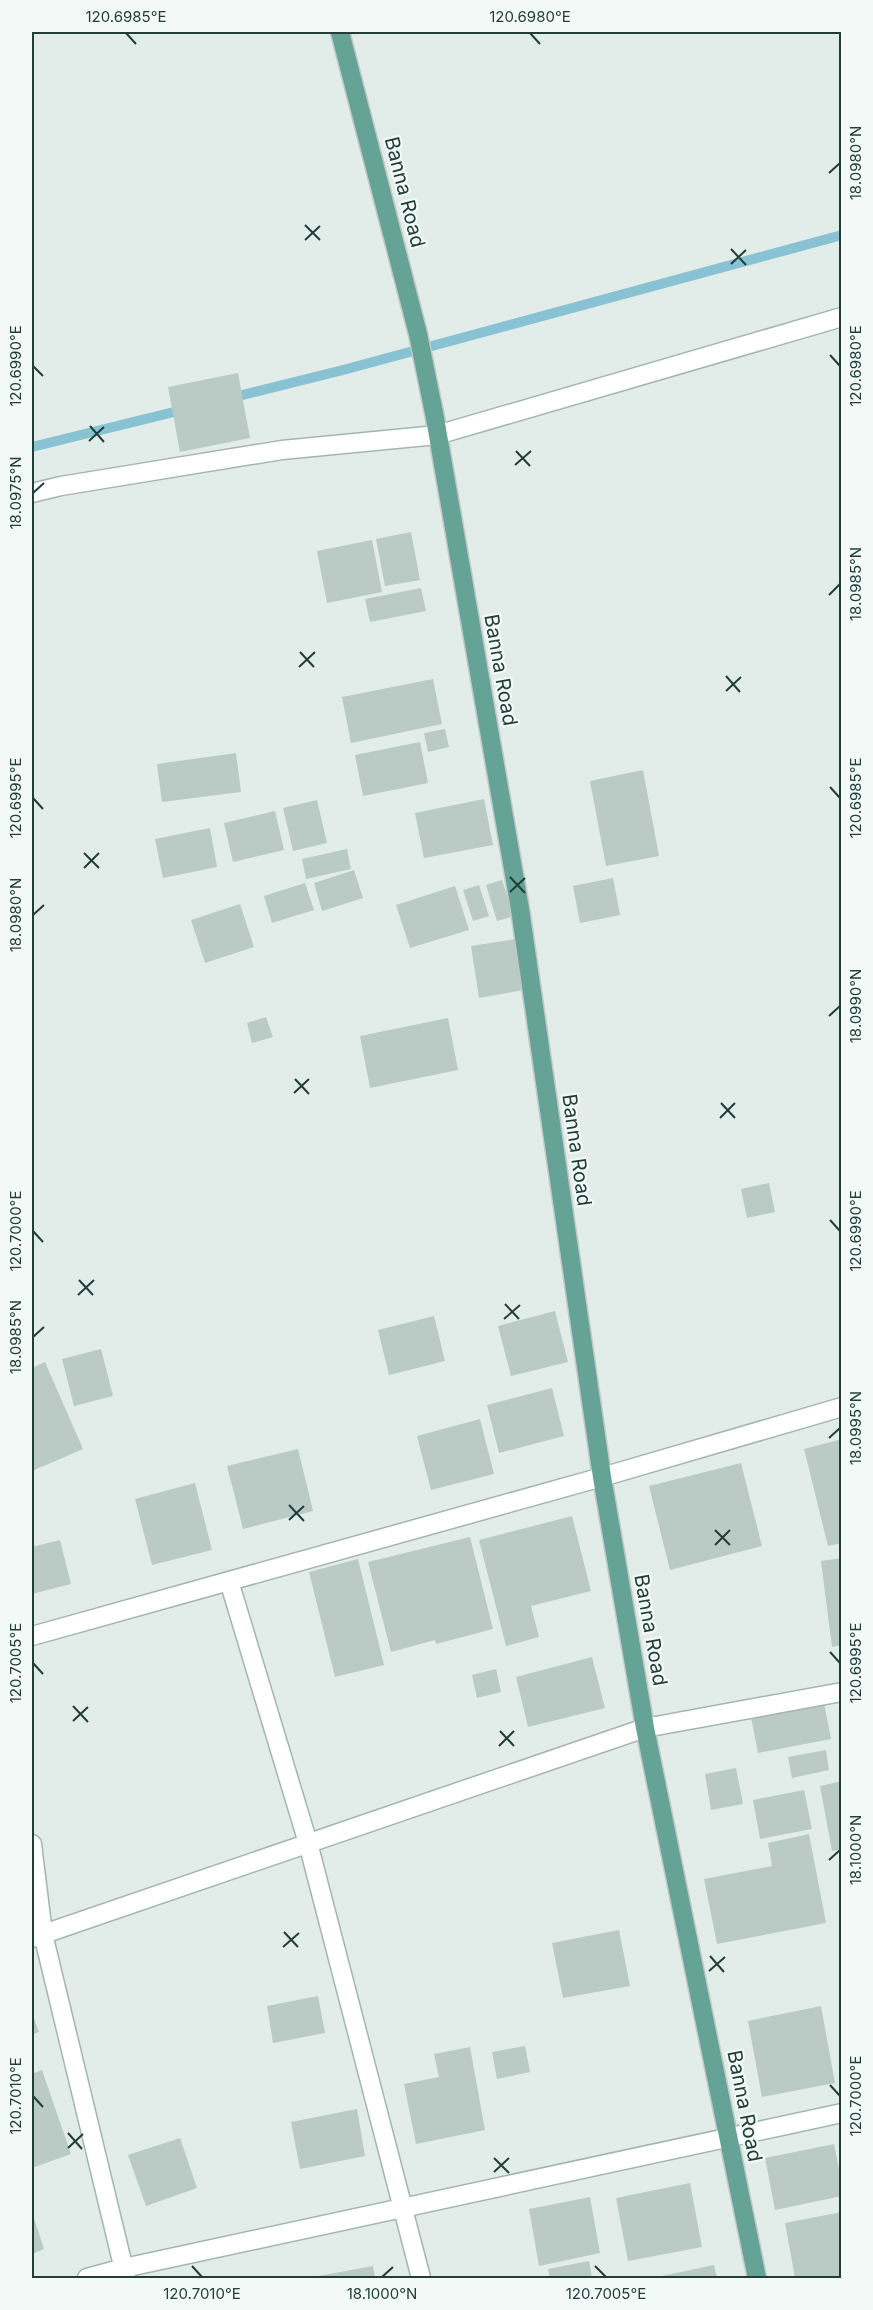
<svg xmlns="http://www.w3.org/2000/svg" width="873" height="2310" viewBox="0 0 873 2310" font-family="Inter,sans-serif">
	<rect width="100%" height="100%" fill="#e2ede9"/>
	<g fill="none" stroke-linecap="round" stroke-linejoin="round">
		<path stroke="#89c3d3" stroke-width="10" d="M230,398L343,370L842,235
			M32,447L186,409"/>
	</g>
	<path fill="#bacac5" d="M238,373L250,438L180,452L168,387Z
		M411,532L420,580L385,586L376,539Z
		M372,540L382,592L327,603L317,551Z
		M421,588L426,611L370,622L365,599Z
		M433,679L442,724L351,743L342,697Z
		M445,729L449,747L428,752L424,733Z
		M420,742L428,783L363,796L355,755Z
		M236,753L241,792L162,802L157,764Z
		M643,770L659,856L606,866L590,781Z
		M484,799L493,845L424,858L415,813Z
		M317,800L327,843L293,851L283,808Z
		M275,811L284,850L233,862L224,823Z
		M210,828L217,867L163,878L155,839Z
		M347,849L351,869L306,879L302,859Z
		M354,870L363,898L322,911L314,883Z
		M613,878L620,915L580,923L573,886Z
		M502,880L514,916L497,921L486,885Z
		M305,883L314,910L272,923L264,896Z
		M479,885L489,916L473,921L463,890Z
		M455,886L469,930L410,948L396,905Z
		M240,904L254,947L205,963L191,920Z
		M516,939L524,990L479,998L471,946Z
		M266,1017L273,1037L252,1043L247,1023Z
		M448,1018L458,1070L370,1088L360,1036Z
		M769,1183L775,1212L747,1218L741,1189Z
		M555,1311L568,1362L511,1376L498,1326Z
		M434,1316L445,1361L389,1375L378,1330Z
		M101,1349L113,1396L74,1406L62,1359Z
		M45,1362L83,1449L32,1471V1368Z
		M552,1388L564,1436L499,1453L487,1405Z
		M480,1419L494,1474L431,1490L417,1436Z
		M842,1439V1543L828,1546L804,1449Z
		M298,1449L313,1511L243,1529L227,1466Z
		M741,1463L762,1546L670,1570L649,1486Z
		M195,1483L212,1550L152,1565L135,1499Z
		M572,1516L591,1591L531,1606L539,1637L506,1646L479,1540Z
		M470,1537L493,1629L436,1644L435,1640L391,1652L368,1562Z
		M60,1540L71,1584L32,1594V1547Z
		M842,1558V1645L832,1647L821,1561Z
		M358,1559L384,1665L335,1677L309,1572Z
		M592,1657L605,1708L528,1727L516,1677Z
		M496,1669L501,1692L477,1698L472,1675Z
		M824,1703L831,1739L758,1753L751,1717Z
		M826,1750L829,1770L792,1778L788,1757Z
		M736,1768L743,1804L711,1810L705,1774Z
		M842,1781V1849L832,1851L820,1786Z
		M804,1790L812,1829L760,1839L753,1800Z
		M809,1834L826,1923L717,1944L704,1879L772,1866L768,1843Z
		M619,1930L630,1986L563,1998L552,1943Z
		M318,1996L325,2033L273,2043L267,2006Z
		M821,2006L835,2083L762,2097L748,2021Z
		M32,2013L39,2032L32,2035Z
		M525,2046L530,2072L497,2079L492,2052Z
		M470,2047L485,2130L416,2144L404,2084L439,2077L434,2054Z
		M42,2070L71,2154L32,2168V2074Z
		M357,2109L365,2156L300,2169L291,2122Z
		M180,2138L197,2188L146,2206L128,2155Z
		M834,2144L842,2184V2196L775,2210L765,2158Z
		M690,2183L702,2247L628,2261L616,2198Z
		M590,2197L600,2253L539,2266L529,2209Z
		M32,2212L44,2249L32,2254Z
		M842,2212V2278H795L785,2223Z
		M589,2261L592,2278H550L548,2269Z
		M714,2265L717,2278H663L662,2276Z
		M373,2266L375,2278H313V2277Z"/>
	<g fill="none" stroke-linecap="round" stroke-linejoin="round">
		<g stroke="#a4b5b0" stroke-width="21">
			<path id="minor" d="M32,493L61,486L282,450L437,435L842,317
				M229,1581L308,1843L421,2278
				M32,1636L602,1477L842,1407
				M32,1844L43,1934L126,2278
				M32,1938L645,1728L842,1692
				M87,2278L124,2268L842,2113"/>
		</g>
		<g stroke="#c1c9c7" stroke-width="21">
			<path id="primary" d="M340,32L418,334L435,418L520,909L602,1477L645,1728L757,2278"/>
		</g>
		<use href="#minor" stroke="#fff" stroke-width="18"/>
		<use href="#primary" stroke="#65a397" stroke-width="18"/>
	</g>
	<path fill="none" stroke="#213e38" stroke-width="2" d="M126,33L136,44M530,33L540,44M829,173L840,163M305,225L320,240M305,240L320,226M731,249L746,265M731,264L746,250M830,355L840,366M33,366L43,376M90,426L104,442M89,441L104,427M516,451L530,466M515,465L531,451M33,493L44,483M829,595L840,584M300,652L314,667M299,667L315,652M726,676L740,692M726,691L741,677M830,787L840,798M33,798L43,809M84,853L99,868M84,868L99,853M510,877L525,893M510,892L525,878M33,915L44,905M829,1016L840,1006M295,1079L309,1094M294,1093L309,1079M721,1103L735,1118M720,1118L735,1103M830,1220L840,1231M33,1231L43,1242M79,1280L93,1295M78,1295L94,1280M505,1304L519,1319M504,1319L520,1305M33,1337L44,1327M829,1438L840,1428M289,1505L304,1521M289,1520L304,1506M715,1530L730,1545M715,1545L730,1530M830,1652L840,1663M33,1663L43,1674M73,1706L88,1722M73,1721L88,1707M500,1731L514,1746M499,1746L514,1731M829,1860L840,1850M284,1932L298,1947M283,1947L299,1933M710,1956L724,1972M709,1971L725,1957M830,2085L840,2096M33,2096L43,2107M68,2133L82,2149M68,2148L83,2134M494,2158L509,2173M494,2172L509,2158M192,2266L202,2277M595,2266L606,2277M382,2277L393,2267"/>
	<g text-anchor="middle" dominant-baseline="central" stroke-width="4.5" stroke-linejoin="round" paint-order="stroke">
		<g font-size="20" fill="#213e38" stroke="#f3f9f6">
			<text transform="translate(405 192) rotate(76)">Banna Road</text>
			<text transform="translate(501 670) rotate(80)">Banna Road</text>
			<text transform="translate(577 1150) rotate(82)">Banna Road</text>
			<text transform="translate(651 1630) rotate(80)">Banna Road</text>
			<text transform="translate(745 2106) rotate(79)">Banna Road</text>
		</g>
	</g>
	<rect width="873" height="2310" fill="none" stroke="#f3f9f6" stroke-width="66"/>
	<rect x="33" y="33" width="807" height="2244" fill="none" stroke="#213e38" stroke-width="2"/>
	<g font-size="15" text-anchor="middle" fill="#213e38">
		<text x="126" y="22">120.6985°E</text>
		<text x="530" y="22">120.6980°E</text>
		<text transform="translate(856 163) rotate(-90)" y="5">18.0980°N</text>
		<text transform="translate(16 366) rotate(-90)" y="5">120.6990°E</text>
		<text transform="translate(856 366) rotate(-90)" y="5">120.6980°E</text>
		<text transform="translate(16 493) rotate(-90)" y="5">18.0975°N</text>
		<text transform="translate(856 584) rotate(-90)" y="5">18.0985°N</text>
		<text transform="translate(16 798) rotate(-90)" y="5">120.6995°E</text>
		<text transform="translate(856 798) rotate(-90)" y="5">120.6985°E</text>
		<text transform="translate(16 915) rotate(-90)" y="5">18.0980°N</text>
		<text transform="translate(856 1006) rotate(-90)" y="5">18.0990°N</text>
		<text transform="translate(16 1231) rotate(-90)" y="5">120.7000°E</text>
		<text transform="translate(856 1231) rotate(-90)" y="5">120.6990°E</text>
		<text transform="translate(16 1337) rotate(-90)" y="5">18.0985°N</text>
		<text transform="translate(856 1428) rotate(-90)" y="5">18.0995°N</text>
		<text transform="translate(16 1663) rotate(-90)" y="5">120.7005°E</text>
		<text transform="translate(856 1663) rotate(-90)" y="5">120.6995°E</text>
		<text transform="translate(856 1850) rotate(-90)" y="5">18.1000°N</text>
		<text transform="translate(16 2096) rotate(-90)" y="5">120.7010°E</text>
		<text transform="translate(856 2096) rotate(-90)" y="5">120.7000°E</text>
		<text x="202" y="2299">120.7010°E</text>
		<text x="382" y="2299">18.1000°N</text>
		<text x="606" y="2299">120.7005°E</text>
	</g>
</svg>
